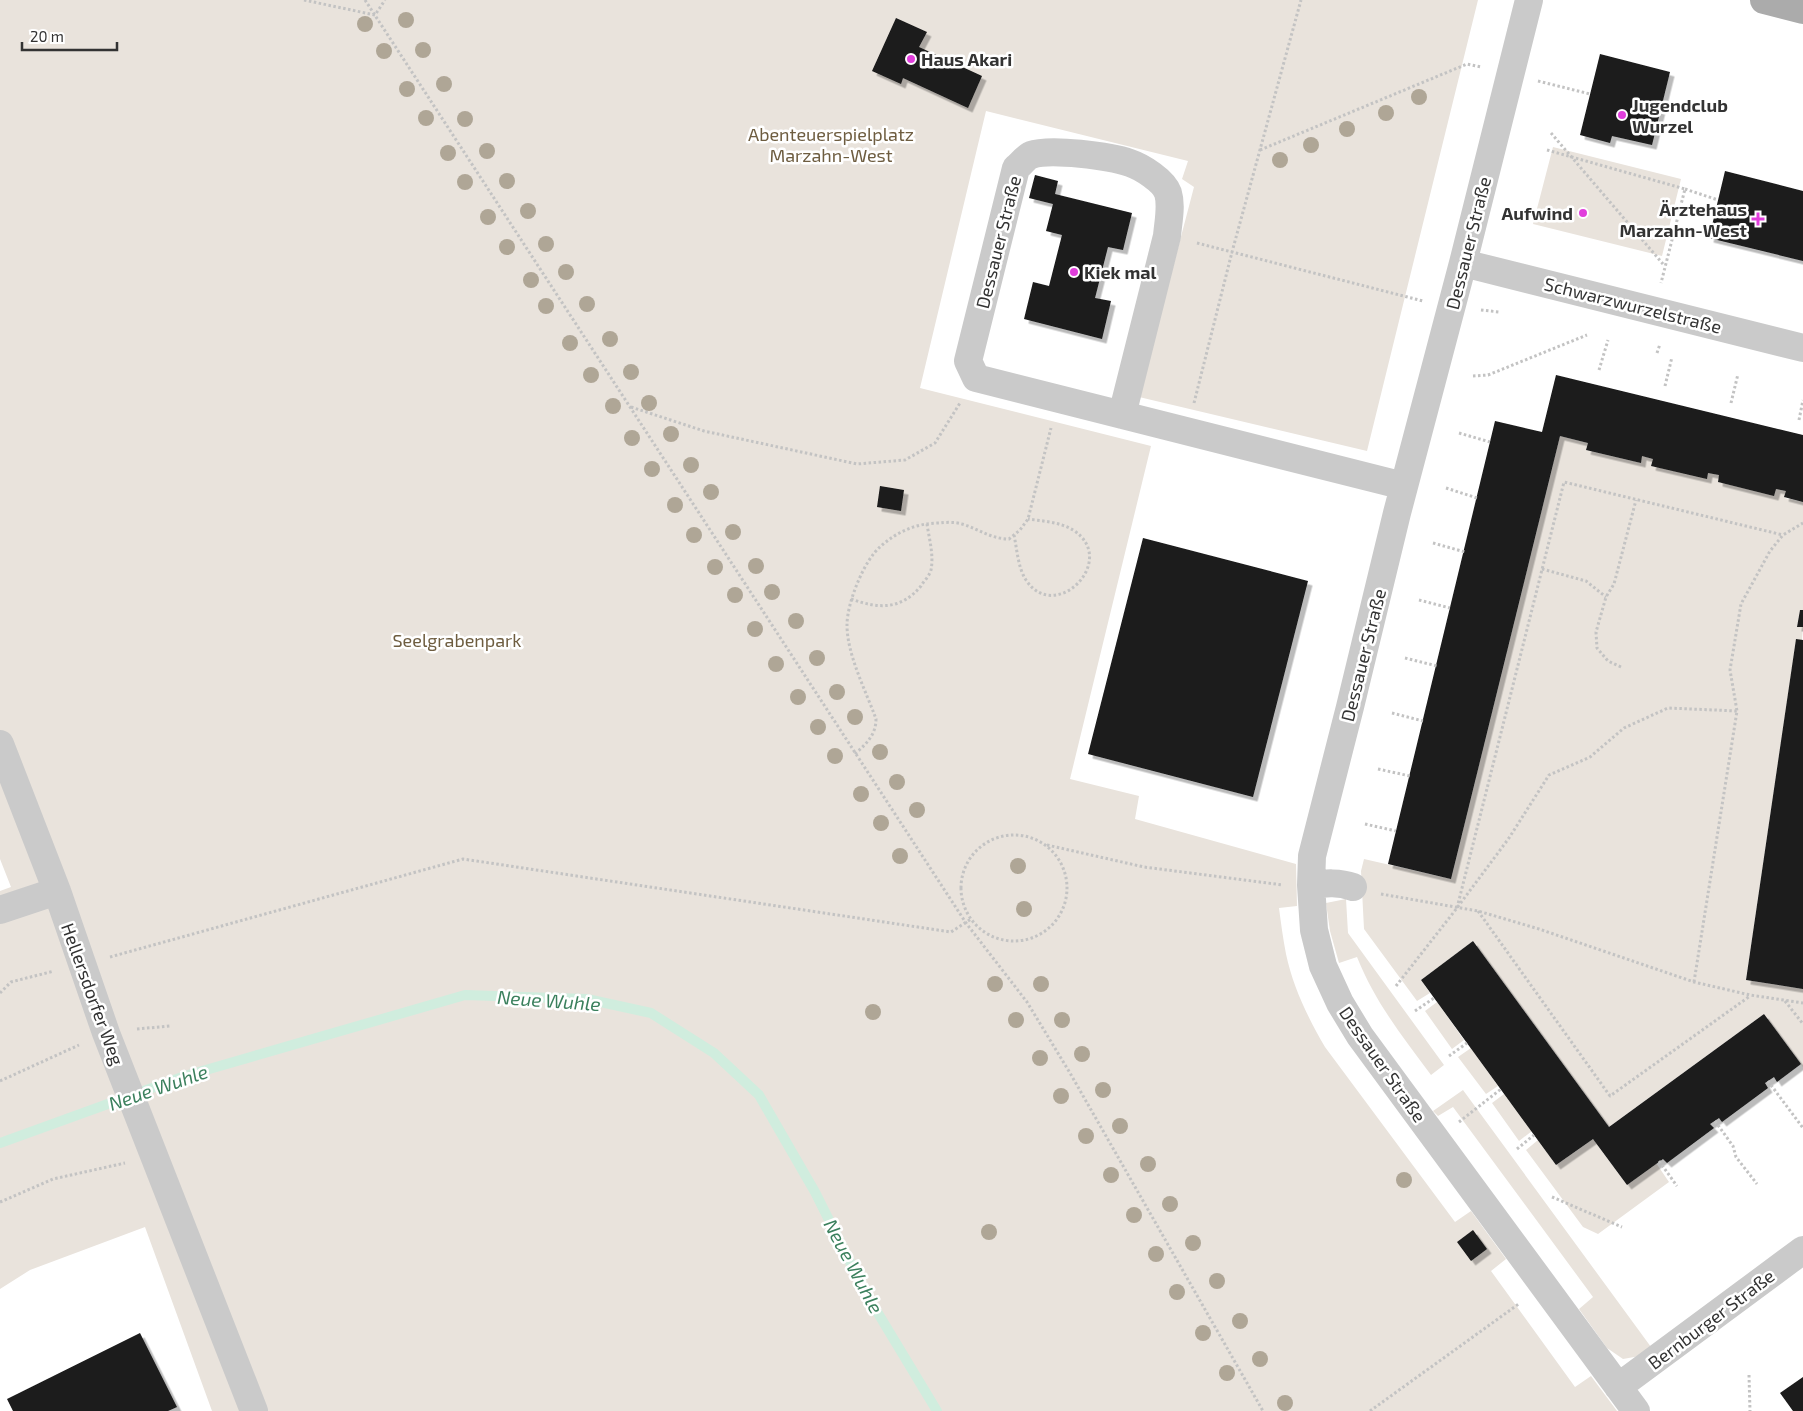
<svg xmlns="http://www.w3.org/2000/svg" width="1803" height="1411" viewBox="0 0 1803 1411" font-family="'Exo 2',sans-serif">
	<defs>
		<filter id="shadow"><feDropShadow dx="4.5" dy="4.5" stdDeviation="0" flood-color="#0004"/></filter>
	</defs>
	<rect width="100%" height="100%" fill="#fff"/>
	<path fill="#e9e3dc" d="M0,0H1478L1367,451L1139,397L1194,187L1182,179L1188,161L986,111L920,388L1151,446L1070,779L1139,796L1135,819L1296,864L1297,906L1279,908C1281,923 1283,939 1286,954C1293,987 1308,1018 1325,1047L1455,1222L1471,1211L1506,1259L1491,1271L1575,1387L1591,1376L1617,1411H212L145,1227L30,1270L0,1289V891L11,887L0,859Z
		M1553,147L1681,179L1662,256L1533,224Z
		M1560,436L1588,443L1586,450L1641,463L1642,456L1653,459L1651,466L1707,478L1708,473L1719,475L1718,482L1774,495L1776,489L1786,491L1785,498L1803,502V610H1800L1797,626L1803,627L1802,640H1796L1746,980L1803,989V1067L1764,1014L1609,1127L1473,941L1421,980L1430,993L1417,1001L1364,929L1361,871L1364,859L1451,879Z
		M1346,899L1348,933L1444,1065L1431,1075C1402,1036 1375,1002 1357,957L1339,963L1330,931L1326,903Z
		M1437,1002L1464,1040L1452,1049L1425,1011Z
		M1471,1048L1498,1086L1486,1094L1458,1057Z
		M1463,1090L1651,1347L1640,1356L1623,1359L1607,1348L1579,1309L1593,1297L1453,1107L1438,1116L1433,1111Z
		M1504,1094L1532,1131L1519,1141L1492,1103Z
		M1593,1139L1627,1185L1656,1163L1669,1182L1598,1234L1583,1227L1526,1150L1538,1140L1556,1165Z"/>
	<g fill="none" stroke-linecap="round" stroke-linejoin="round">
		<path stroke="#d0edde" stroke-width="10" d="M0,1143L185,1076L465,995L587,999L651,1013L714,1053L759,1095L815,1192L864,1290L937,1411"/>
	</g>
	<path fill="#1a1a1a" filter="url(#shadow)" d="M896,18L927,32L919,47L982,76L968,108L903,78L901,84L872,71Z
		M1600,54L1670,72L1652,145L1612,136L1610,143L1580,135Z
		M1725,171L1803,191V261L1709,238Z
		M1035,175L1058,181L1055,194L1132,213L1123,250L1108,247L1095,298L1111,301L1102,339L1024,319L1033,282L1049,286L1062,235L1046,231L1053,204L1029,198Z
		M1556,375L1803,435V502L1784,497L1786,491L1776,489L1774,496L1718,482L1719,475L1708,473L1707,479L1651,466L1653,459L1642,456L1641,463L1586,450L1588,443L1560,436L1451,879L1388,864L1495,421L1542,432Z
		M880,486L904,490L901,511L877,507Z
		M1143,538L1308,581L1253,797L1088,754Z
		M1800,610H1803V627H1797Z
		M1796,639L1803,640V989L1746,980Z
		M1473,941L1609,1127L1764,1014L1801,1064L1777,1082L1774,1077L1765,1083L1768,1088L1722,1122L1719,1118L1710,1124L1714,1128L1667,1163L1663,1159L1627,1185L1593,1139L1556,1165L1421,980Z
		M1473,1230L1487,1249L1471,1261L1457,1242Z
		M140,1333L177,1407L168,1411H13L7,1399Z
		M1803,1377V1411H1793L1780,1393Z"/>
	<g fill="none" stroke-linecap="round" stroke-linejoin="round">
		<path stroke="#c3c3c3" stroke-width="3" stroke-dasharray="2.5 2.5" stroke-linecap="butt" d="M304,0L375,15L385,0
			M365,0L966,923L1027,1002L1070,1073L1263,1411
			M1538,81L1590,94
			M1551,133L1663,264
			M1260,150L1467,64L1481,67
			M1547,150L1685,189L1661,283
			M1685,189L1718,200
			M1197,243L1423,301
			M1481,310L1499,312
			M1657,353L1660,344
			M1599,370L1608,340
			M1473,376L1488,375L1587,335
			M1665,386L1672,357
			M1194,403L1232,252L1301,0
			M1731,403L1738,374
			M631,407L704,431L857,464L905,460L935,443L960,403
			M1799,420L1803,400
			M1459,433L1490,442
			M1446,488L1477,498
			M1014,535C1017,549 1018,568 1026,580C1055,625 1120,560 1073,530C1060,522 1042,521 1028,519
			M1433,543L1465,552
			M1542,569L1586,581L1606,597
			M851,599C879,609 901,610 921,586C924,581 930,575 931,570C934,555 929,538 927,524
			M1419,600L1450,608
			M1405,658L1437,666
			M1621,667L1608,661L1597,648L1596,632L1606,597L1614,584L1636,500
			M1392,713L1423,721
			M855,754C866,744 876,735 876,719C866,691 847,655 847,625C847,603 864,560 881,546C898,531 917,523 940,523C947,522 956,522 962,524C979,529 991,539 1009,539L1020,530L1028,519L1051,428
			M1378,769L1410,776
			M1365,824L1396,831
			M961 888a53 53 0 1 1 106 0a53 53 0 1 1-106 0Z
			M1047,845L1144,867L1283,885
			M1381,894L1478,911L1539,929L1694,982L1750,995L1803,1003
			M1457,908L1564,482L1783,535
			M1478,911L1610,1096L1750,996
			M110,957L463,859L951,932L971,919
			M1694,982L1737,711L1730,670L1741,604L1770,551L1783,535L1803,523
			M1396,986L1457,908L1509,838L1549,775L1590,757L1624,728L1668,708L1737,711
			M0,993L11,982L54,971
			M1785,1001L1803,1024
			M1415,1011L1434,998
			M137,1029L170,1026
			M1449,1056L1467,1043
			M0,1081L79,1045
			M1768,1081L1803,1128
			M1715,1121L1733,1146L1736,1157L1757,1184
			M1459,1122L1501,1089
			M1517,1149L1534,1135
			M1659,1161L1677,1186
			M1552,1197L1622,1227
			M0,1202L53,1179L125,1163
			M1749,1375L1750,1411
			M1370,1411L1520,1303"/>
		<path stroke="#cacaca" stroke-width="28" d="M1529,0L1463,263L1397,513L1350,707L1312,856L1311,885L1314,930L1323,966L1340,1003L1360,1036L1636,1411
			M1463,263L1803,348
			M1122,415L1167,236C1168,223 1172,206 1168,193C1164,181 1142,167 1130,163C1110,156 1050,148 1031,155C1026,157 1021,164 1016,168L968,361L976,378L1404,486
			M0,744L57,891L106,1033L254,1411
			M1311,885C1326,883 1339,882 1353,887
			M0,910L57,891
			M1618,1387L1803,1250"/>
		<path stroke="#ababab" stroke-width="28" d="M1764,0L1803,10"/>
	</g>
	<g fill="#afa696">
		<circle cx="406" cy="20" r="8"/>
		<circle cx="365" cy="24" r="8"/>
		<circle cx="423" cy="50" r="8"/>
		<circle cx="384" cy="51" r="8"/>
		<circle cx="444" cy="84" r="8"/>
		<circle cx="407" cy="89" r="8"/>
		<circle cx="1419" cy="97" r="8"/>
		<circle cx="1386" cy="113" r="8"/>
		<circle cx="426" cy="118" r="8"/>
		<circle cx="465" cy="119" r="8"/>
		<circle cx="1347" cy="129" r="8"/>
		<circle cx="1311" cy="145" r="8"/>
		<circle cx="487" cy="151" r="8"/>
		<circle cx="448" cy="153" r="8"/>
		<circle cx="1280" cy="160" r="8"/>
		<circle cx="507" cy="181" r="8"/>
		<circle cx="465" cy="182" r="8"/>
		<circle cx="528" cy="211" r="8"/>
		<circle cx="488" cy="217" r="8"/>
		<circle cx="546" cy="244" r="8"/>
		<circle cx="507" cy="247" r="8"/>
		<circle cx="566" cy="272" r="8"/>
		<circle cx="531" cy="280" r="8"/>
		<circle cx="587" cy="304" r="8"/>
		<circle cx="546" cy="306" r="8"/>
		<circle cx="610" cy="339" r="8"/>
		<circle cx="570" cy="343" r="8"/>
		<circle cx="631" cy="372" r="8"/>
		<circle cx="591" cy="375" r="8"/>
		<circle cx="649" cy="403" r="8"/>
		<circle cx="613" cy="406" r="8"/>
		<circle cx="671" cy="434" r="8"/>
		<circle cx="632" cy="438" r="8"/>
		<circle cx="691" cy="465" r="8"/>
		<circle cx="652" cy="469" r="8"/>
		<circle cx="711" cy="492" r="8"/>
		<circle cx="675" cy="505" r="8"/>
		<circle cx="733" cy="532" r="8"/>
		<circle cx="694" cy="535" r="8"/>
		<circle cx="756" cy="566" r="8"/>
		<circle cx="715" cy="567" r="8"/>
		<circle cx="772" cy="592" r="8"/>
		<circle cx="735" cy="595" r="8"/>
		<circle cx="796" cy="621" r="8"/>
		<circle cx="755" cy="629" r="8"/>
		<circle cx="817" cy="658" r="8"/>
		<circle cx="776" cy="664" r="8"/>
		<circle cx="837" cy="692" r="8"/>
		<circle cx="798" cy="697" r="8"/>
		<circle cx="855" cy="717" r="8"/>
		<circle cx="818" cy="727" r="8"/>
		<circle cx="880" cy="752" r="8"/>
		<circle cx="835" cy="756" r="8"/>
		<circle cx="897" cy="782" r="8"/>
		<circle cx="861" cy="794" r="8"/>
		<circle cx="917" cy="810" r="8"/>
		<circle cx="881" cy="823" r="8"/>
		<circle cx="900" cy="856" r="8"/>
		<circle cx="1018" cy="866" r="8"/>
		<circle cx="1024" cy="909" r="8"/>
		<circle cx="995" cy="984" r="8"/>
		<circle cx="1041" cy="984" r="8"/>
		<circle cx="873" cy="1012" r="8"/>
		<circle cx="1016" cy="1020" r="8"/>
		<circle cx="1062" cy="1020" r="8"/>
		<circle cx="1082" cy="1054" r="8"/>
		<circle cx="1040" cy="1058" r="8"/>
		<circle cx="1103" cy="1090" r="8"/>
		<circle cx="1061" cy="1096" r="8"/>
		<circle cx="1120" cy="1126" r="8"/>
		<circle cx="1086" cy="1136" r="8"/>
		<circle cx="1148" cy="1164" r="8"/>
		<circle cx="1111" cy="1175" r="8"/>
		<circle cx="1404" cy="1180" r="8"/>
		<circle cx="1170" cy="1204" r="8"/>
		<circle cx="1134" cy="1215" r="8"/>
		<circle cx="989" cy="1232" r="8"/>
		<circle cx="1193" cy="1243" r="8"/>
		<circle cx="1156" cy="1254" r="8"/>
		<circle cx="1217" cy="1281" r="8"/>
		<circle cx="1177" cy="1292" r="8"/>
		<circle cx="1240" cy="1321" r="8"/>
		<circle cx="1203" cy="1333" r="8"/>
		<circle cx="1260" cy="1359" r="8"/>
		<circle cx="1227" cy="1373" r="8"/>
		<circle cx="1285" cy="1403" r="8"/>
	</g>
	<g fill="#e13edc" stroke="#fff" stroke-width="2">
		<circle cx="911" cy="59" r="5"/>
		<circle cx="1622" cy="115" r="5"/>
		<circle cx="1583" cy="213" r="5"/>
		<path d="M1755.5 211.5h5v5h5v5h-5v5h-5v-5h-5v-5h5z"/>
		<circle cx="1074" cy="272" r="5"/>
	</g>
	<g text-anchor="middle" dominant-baseline="central" stroke-width="5" stroke-linejoin="round" paint-order="stroke">
		<g font-size="18" font-weight="bold" fill="#333" stroke="#fff" text-anchor="start">
			<text x="921" y="59">Haus Akari</text>
			<text x="1632" y="105">Jugendclub<tspan x="1632" dy="21">Wurzel</tspan></text>
			<text x="1747" y="209" text-anchor="end">Ärztehaus<tspan x="1747" dy="21">Marzahn-West</tspan></text>
			<text x="1573" y="213" text-anchor="end">Aufwind</text>
			<text x="1084" y="272">Kiek mal</text>
		</g>
		<g font-size="18" fill="#6e5d40" stroke="#fff">
			<text x="831" y="134">Abenteuerspielplatz<tspan x="831" dy="21">Marzahn-West</tspan></text>
			<text x="457" y="640">Seelgrabenpark</text>
		</g>
		<g font-size="18" fill="#333" stroke="#fff">
			<text transform="translate(998 242) rotate(-76)">Dessauer Straße</text>
			<text transform="translate(1468 243) rotate(-76)">Dessauer Straße</text>
			<text transform="translate(1633 305) rotate(14)">Schwarzwurzelstraße</text>
			<text transform="translate(1363 655) rotate(-76)">Dessauer Straße</text>
			<text transform="translate(93 994) rotate(70)">Hellersdorfer Weg</text>
			<text transform="translate(1383 1064) rotate(55)">Dessauer Straße</text>
			<text transform="translate(1711 1319) rotate(-37)">Bernburger Straße</text>
		</g>
		<g font-size="19" font-style="italic" fill="#3b805d" stroke="#fff">
			<text transform="translate(549 1000) rotate(4)">Neue Wuhle</text>
			<text transform="translate(158 1087) rotate(-19)">Neue Wuhle</text>
			<text transform="translate(854 1266) rotate(62)">Neue Wuhle</text>
		</g>
	</g>
	<path d="M22 42v8h95v-8" fill="none" stroke="#333333" stroke-width="2.5"/>
	<text x="30" y="42" font-size="15" fill="#333333" stroke="#ffffff" stroke-width="4" paint-order="stroke">20 m</text>
</svg>
